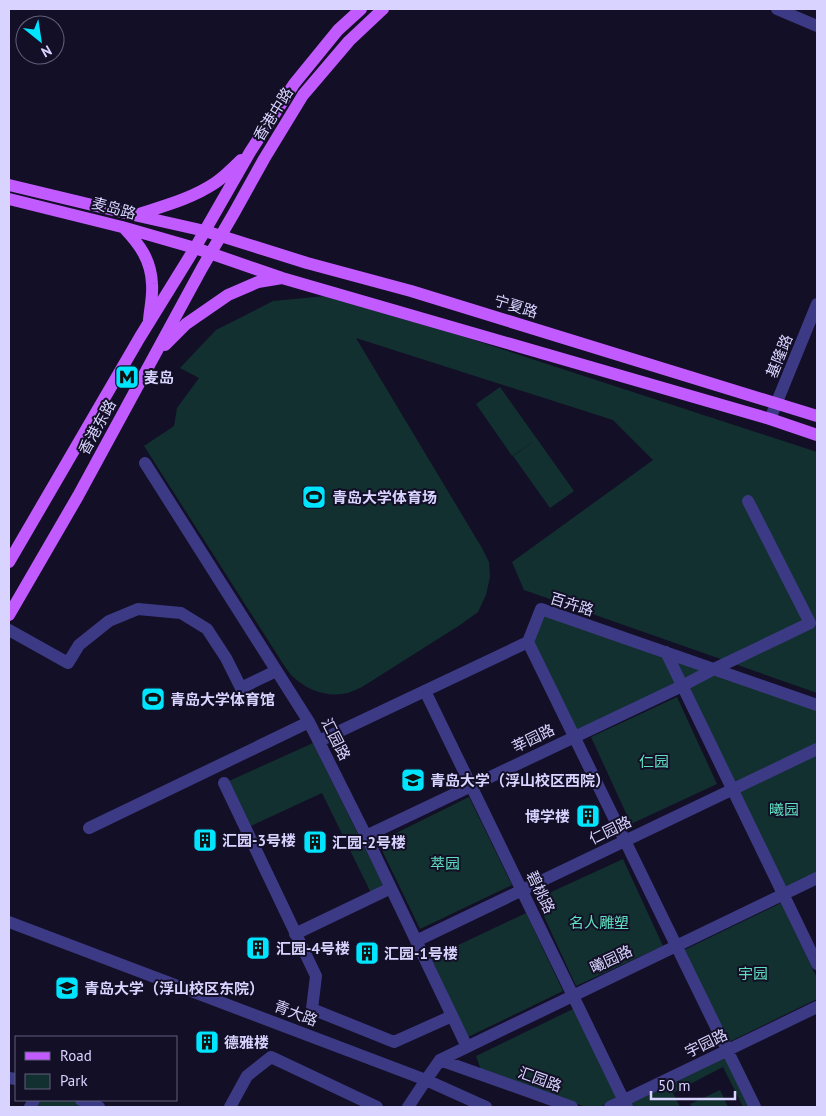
<svg xmlns="http://www.w3.org/2000/svg" width="826" height="1116" viewBox="0 0 826 1116" font-family="'PT Sans','Noto Sans SC',sans-serif">
	<rect width="100%" height="100%" fill="#130f26"/>
	<path fill="#12302f" d="M336,295L817,452V693L524,590L512,562L653,460L613,420L356,338L482,548L489,562L490,577L486,595L478,612L460,625L362,687C358,689 353,691 348,693C327,698 306,690 291,675C287,670 283,664 280,659L144,446L174,426L177,408L199,378L180,368L216,330L273,301Z
		M500,387L537,439L512,456L476,404Z
		M537,439L574,491L550,508L513,456Z
		M543,612L663,656L676,684L575,732L532,641Z
		M677,662L817,710V874L785,889Z
		M677,697L717,784L631,824L591,737Z
		M313,743L384,887L371,893L322,793L251,826L229,781Z
		M469,797L512,885L420,929L378,842Z
		M623,859L663,946L576,986L536,899Z
		M781,903L817,978V999L729,1042L684,950Z
		M526,913L563,991L468,1037L431,958Z
		M573,1009L617,1098L600,1107H586L481,1070L476,1056Z
		M726,1055L752,1107H743L723,1067L673,1093L680,1107H632L629,1102Z
		M720,1090L728,1107H692L690,1104Z
		M38,1100H71L88,1107H34Z"/>
	<g fill="none" stroke-linecap="round" stroke-linejoin="round">
		<path stroke="#3d3a85" stroke-width="12" d="M777,9L817,26
			M770,419L817,304
			M145,463L309,722L366,836L467,1047
			M9,630L68,663L79,645L109,621L138,609L181,613L207,629L226,658L241,688L276,671
			M528,642L755,1107
			M666,652L817,964
			M425,691L627,1107
			M319,741L528,642L541,609L817,705
			M224,783L316,976L312,1009L394,1042L452,1016
			M89,828L309,722
			M366,836L682,686L714,669L810,623L748,501
			M9,922L426,1080L486,1107
			M295,934L391,888
			M416,941L817,749
			M440,1060L572,1107
			M9,1078L16,1079
			M81,1100L99,1107
			M30,1107L34,1100
			M230,1107L247,1076L271,1057L377,1107
			M408,1107L426,1080L440,1060L817,878
			M610,1107L817,1007"/>
		<path stroke="#c25bff" stroke-width="12" d="M9,185L134,215L205,231L307,263L411,291L817,416
			M9,199L122,227L195,248L282,278L770,419L817,435
			M136,215C163,206 191,199 215,183C224,177 233,168 241,160
			M124,228C140,245 151,260 152,284C153,296 150,308 149,320
			M165,345L186,324L228,295L258,282L282,278
			M9,562L140,337L195,248L250,152L294,84L338,30L361,9
			M9,615L78,496L202,268L234,213L264,159L303,95L349,41L383,9"/>
	</g>
	<defs>
		<g id="metro-square" transform="scale(1.25)"><rect x="-9" y="-9" width="18" height="18" rx="4" fill="#00e5ff" stroke="#130f26"/><path d="M-5.5 5V-5H-3L0 0L3-5H5.5V5H3V-.5L0 4L-3-.5V5Z" fill="#111"/></g>
		<g id="stadium-square" transform="scale(1.25)"><rect x="-9" y="-9" width="18" height="18" rx="4" fill="#00e5ff" stroke="#130f26"/><path d="M0-5a6.5 5 0 1 0 0 10a6.5 5 0 1 0 0-10ZM-3.5-1.8h7v3.6h-7Z" fill="#111"/></g>
		<g id="university-square" transform="scale(1.25)"><rect x="-9" y="-9" width="18" height="18" rx="4" fill="#00e5ff" stroke="#130f26"/><path d="M0-5L7-2L0 1L-7-2ZM-4 1L0 2.5L4 1V4Q0 6-4 4Z" fill="#111"/></g>
		<g id="building-square" transform="scale(1.25)"><rect x="-9" y="-9" width="18" height="18" rx="4" fill="#00e5ff" stroke="#130f26"/><path d="M-4-6H4V6H1V3H-1V6H-4ZM-2.5-4.3h1.7v1.8h-1.7ZM.8-4.3h1.7v1.8H.8ZM-2.5-1h1.7V.8h-1.7ZM.8-1h1.7V.8H.8Z" fill="#111"/></g>
	</defs>
	<g fill-rule="evenodd">
		<use href="#metro-square" x="127" y="377"/>
		<use href="#stadium-square" x="314" y="497"/>
		<use href="#stadium-square" x="153" y="699"/>
		<use href="#university-square" x="413" y="780"/>
		<use href="#building-square" x="588" y="816"/>
		<use href="#building-square" x="205" y="840"/>
		<use href="#building-square" x="315" y="842"/>
		<use href="#building-square" x="258" y="948"/>
		<use href="#building-square" x="367" y="953"/>
		<use href="#university-square" x="67" y="988"/>
		<use href="#building-square" x="207" y="1042"/>
	</g>
	<g text-anchor="middle" dominant-baseline="central" stroke-width="4" stroke-linejoin="round" paint-order="stroke">
		<g font-size="15" fill="#d9d4ff" stroke="#130f26">
			<text transform="translate(273 114) rotate(-58)">香港中路</text>
			<text transform="translate(114 208) rotate(15)">麦岛路</text>
			<text transform="translate(516 306) rotate(17)">宁夏路</text>
			<text transform="translate(779 356) rotate(-68)">基隆路</text>
			<text transform="translate(97 427) rotate(-61)">香港东路</text>
			<text transform="translate(572 604) rotate(17)">百卉路</text>
			<text transform="translate(533 738) rotate(-26)">莘园路</text>
			<text transform="translate(336 739) rotate(63)">汇园路</text>
			<text transform="translate(610 830) rotate(-26)">仁园路</text>
			<text transform="translate(541 892) rotate(64)">碧桃路</text>
			<text transform="translate(611 959) rotate(-25)">曦园路</text>
			<text transform="translate(296 1013) rotate(21)">青大路</text>
			<text transform="translate(706 1043) rotate(-26)">宇园路</text>
			<text transform="translate(540 1079) rotate(20)">汇园路</text>
		</g>
		<g font-size="15" font-weight="bold" fill="#d9d4ff" stroke="#130f26" text-anchor="start">
			<text x="144" y="377">麦岛</text>
			<text x="332" y="497">青岛大学体育场</text>
			<text x="170" y="699">青岛大学体育馆</text>
			<text x="430" y="780">青岛大学（浮山校区西院）</text>
			<text x="570" y="816" text-anchor="end">博学楼</text>
			<text x="222" y="840">汇园-3号楼</text>
			<text x="332" y="842">汇园-2号楼</text>
			<text x="276" y="948">汇园-4号楼</text>
			<text x="384" y="953">汇园-1号楼</text>
			<text x="84" y="988">青岛大学（浮山校区东院）</text>
			<text x="224" y="1042">德雅楼</text>
		</g>
		<g font-size="15" fill="#5fe0c0" stroke="#130f26">
			<text x="654" y="761">仁园</text>
			<text x="784" y="809">曦园</text>
			<text x="445" y="863">萃园</text>
			<text x="599" y="922">名人雕塑</text>
			<text x="753" y="973">宇园</text>
		</g>
	</g>
	<rect width="826" height="1116" fill="none" stroke="#d9d4ff" stroke-width="20"/>
	<rect x="15" y="1036" width="162" height="65" fill="#130f26" stroke="#625e7d"/>
	<rect x="25" y="1052" width="25" height="8" fill="#c25bff" stroke="#625e7d"/>
	<text x="60" y="1061" font-size="15" fill="#d9d4ff">Road</text>
	<rect x="25" y="1074" width="25" height="15" fill="#12302f" stroke="#625e7d"/>
	<text x="60" y="1086" font-size="15" fill="#d9d4ff">Park</text>
	<g transform="translate(40 40) rotate(150)"><circle r="24" fill="#130f26" stroke="#625e7d"/>
	<path d="M0-4L9 19L0 12L-9 19Z" fill="#00e5ff"/>
	<text y="-8" font-size="14" font-weight="bold" text-anchor="middle" fill="#d9d4ff">N</text>
	</g>
	<path d="M651 1091v8h84v-8" fill="none" stroke="#d9d4ff" stroke-width="2.5"/>
	<text x="658" y="1091" font-size="15" fill="#d9d4ff" stroke="#130f26" stroke-width="4" paint-order="stroke">50 m</text>
</svg>
